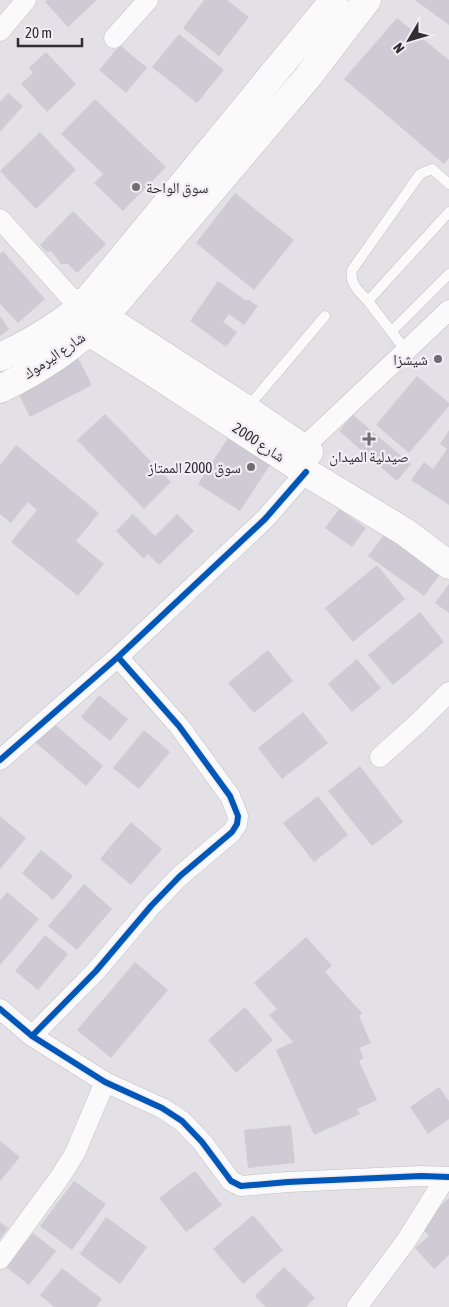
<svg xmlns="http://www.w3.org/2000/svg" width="449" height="1307" viewBox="0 0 449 1307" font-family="'Asap Condensed','Noto Naskh Arabic',sans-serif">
	<rect width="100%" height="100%" fill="#e3e1e6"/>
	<path fill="#cfcad3" d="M47,0H97L68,27L45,2Z
		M204,0H227L249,17L219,56L183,28Z
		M415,0H449V25Z
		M397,18L449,60V158L444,164L344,79Z
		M179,34L224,70L197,103L152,67Z
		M120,45L147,68L126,93L99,70Z
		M46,52L76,84L47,112L21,84L33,73L29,68Z
		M8,93L23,106L0,132V102Z
		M95,99L166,167L123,211L94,183L103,174L61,134Z
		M40,132L76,170L36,209L0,171Z
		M235,193L294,240L254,290L196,243Z
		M73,211L106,244L77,273L68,264H61L51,251L47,252L40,245Z
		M3,251L45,299L18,323L0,304V254Z
		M218,281L245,300H249L258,306L244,325L229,314L223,322L237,332L226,347L190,321Z
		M0,316L9,329L0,336Z
		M78,358L92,385L30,417L16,389Z
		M417,376L449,403V406L409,453L376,425Z
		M105,414L171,482L144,509L77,440Z
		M353,415L411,464L397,481L339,431Z
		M449,430V505L411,480L424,462L433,469L447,449L440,444Z
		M230,435L272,462L240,511L198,484Z
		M16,445L99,513L76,541L104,564L78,596L11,542L37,510L28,502L11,523L0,514V465Z
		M339,509L366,528L352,547L325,528Z
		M133,514L155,536L177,514L194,531L159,565L148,554L144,559L116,531Z
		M384,535L440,574L424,596L368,556Z
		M377,565L405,599L353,642L325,608Z
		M449,584V613L435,603Z
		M420,612L444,642L393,685L368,655Z
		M268,650L293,681L254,713L228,683Z
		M357,659L381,688L352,712L328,684Z
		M99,695L128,719L110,741L81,717Z
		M303,712L328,743L282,779L258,748Z
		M52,722L103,766L86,786L35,742Z
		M144,730L170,752L139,789L113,768Z
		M360,766L403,822L372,846L328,791Z
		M318,796L348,835L314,862L283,823Z
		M0,816L26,838L0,869Z
		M131,822L162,849L131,885L100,859Z
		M41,850L73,876L53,900L22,873Z
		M84,884L112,909L77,950L48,926Z
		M7,892L39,919L0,965V901Z
		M45,935L68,954L38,990L15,971Z
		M306,937L332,966L325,972L362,1013L359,1016L371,1043L359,1048L364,1058L359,1061L377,1100L357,1109L360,1114L314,1135L276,1050L293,1042L269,1015L277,1009L254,983Z
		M135,962L168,990L111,1058L77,1030Z
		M245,1007L273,1040L236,1073L208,1040Z
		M439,1087L449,1101V1119L428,1134L410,1107Z
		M291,1125L295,1163L248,1168L244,1130Z
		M0,1141L20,1157L0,1181Z
		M195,1171L222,1205L186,1232L159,1198Z
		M74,1181L106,1204L72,1250L40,1226Z
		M449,1198V1255L434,1269L415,1248L429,1236L419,1225Z
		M253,1215L283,1250L243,1284L213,1249Z
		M106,1217L147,1247L120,1284L80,1254Z
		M0,1222L8,1228L0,1239Z
		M33,1233L56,1251L29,1285L6,1267Z
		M284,1267L315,1298L306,1307H266L255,1296Z
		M62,1268L102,1299L96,1307H54L40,1295Z"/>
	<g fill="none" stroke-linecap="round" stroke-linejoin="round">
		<g stroke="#c1bfc2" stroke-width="11">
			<path id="service" d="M368,301C359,291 349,284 352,270L420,174L432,169L449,184
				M392,331L449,274
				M406,351L368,301L449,212
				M247,408L325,316"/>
		</g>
		<g stroke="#c1bfc2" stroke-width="21">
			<path id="minor" d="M0,31L26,0
				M114,38L148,0
				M0,219L70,297L86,302
				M303,448L449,310
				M380,757L419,722L449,692
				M0,760L118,657L265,519L306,472
				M0,1009L32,1036L105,1082L162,1108L182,1121L202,1142L231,1181L241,1186L288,1182L421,1176L449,1177
				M32,1036L96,971L151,906L180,876L232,832L237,824L238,816L230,796L179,726L118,657
				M0,1259L60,1177L75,1153L105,1082
				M357,1307L406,1241L446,1177"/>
		</g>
		<g stroke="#c1bfc2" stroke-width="29">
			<path id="secondary" d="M91,306L104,317L246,409L309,452
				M75,321L89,332L151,371L306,472L405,532L449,565
				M0,357C32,342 60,326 86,302L334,0
				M0,389C39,370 74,347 104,317L307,78L367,0"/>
		</g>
		<use href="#service" stroke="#fbfafb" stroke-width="10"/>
		<use href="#minor" stroke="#fbfafb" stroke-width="20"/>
		<use href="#secondary" stroke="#fbfafb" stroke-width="28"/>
		<g stroke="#f0edf4" stroke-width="9">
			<path id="cycleway" d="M0,760L118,657L265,519L306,472
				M0,1009L32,1036L105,1082L162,1108L182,1121L202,1142L231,1181L241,1186L288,1182L421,1176L449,1177
				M32,1036L96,971L151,906L180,876L232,832L237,824L238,816L230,796L179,726L118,657"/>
		</g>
		<use href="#cycleway" stroke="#0057b8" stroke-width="6"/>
	</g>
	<g fill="#6f6d71" stroke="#f0edf4" stroke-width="2">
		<circle cx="136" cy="187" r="5"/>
		<circle cx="438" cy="359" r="5"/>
		<path d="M366.5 431.5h5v5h5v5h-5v5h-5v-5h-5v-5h5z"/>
		<circle cx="251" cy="467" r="5"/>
	</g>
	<g text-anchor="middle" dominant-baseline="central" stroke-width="4.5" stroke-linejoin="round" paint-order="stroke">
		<g font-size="15" fill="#312f32" stroke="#f0edf4" text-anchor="end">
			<text x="146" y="187" text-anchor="start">سوق الواحة</text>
			<text x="428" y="359">شيشزا</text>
			<text x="369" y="456" text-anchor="middle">صيدلية الميدان</text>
			<text x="241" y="467">سوق 2000 الممتاز</text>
		</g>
		<g font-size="15" fill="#312f32" stroke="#f0edf4">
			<text transform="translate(54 355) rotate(-34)">شارع اليرموك</text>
			<text transform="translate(259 442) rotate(33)">شارع 2000</text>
		</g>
	</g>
	<g transform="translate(409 40) rotate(232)" stroke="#f0edf4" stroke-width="4" paint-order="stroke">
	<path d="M0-4L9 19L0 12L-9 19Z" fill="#312f32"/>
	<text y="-8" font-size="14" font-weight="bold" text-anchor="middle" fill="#312f32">N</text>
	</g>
	<path d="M18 38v8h64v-8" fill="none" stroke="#312f32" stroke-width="2.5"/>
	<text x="25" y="38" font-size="15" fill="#312f32" stroke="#f0edf4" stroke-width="4" paint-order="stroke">20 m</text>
</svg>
